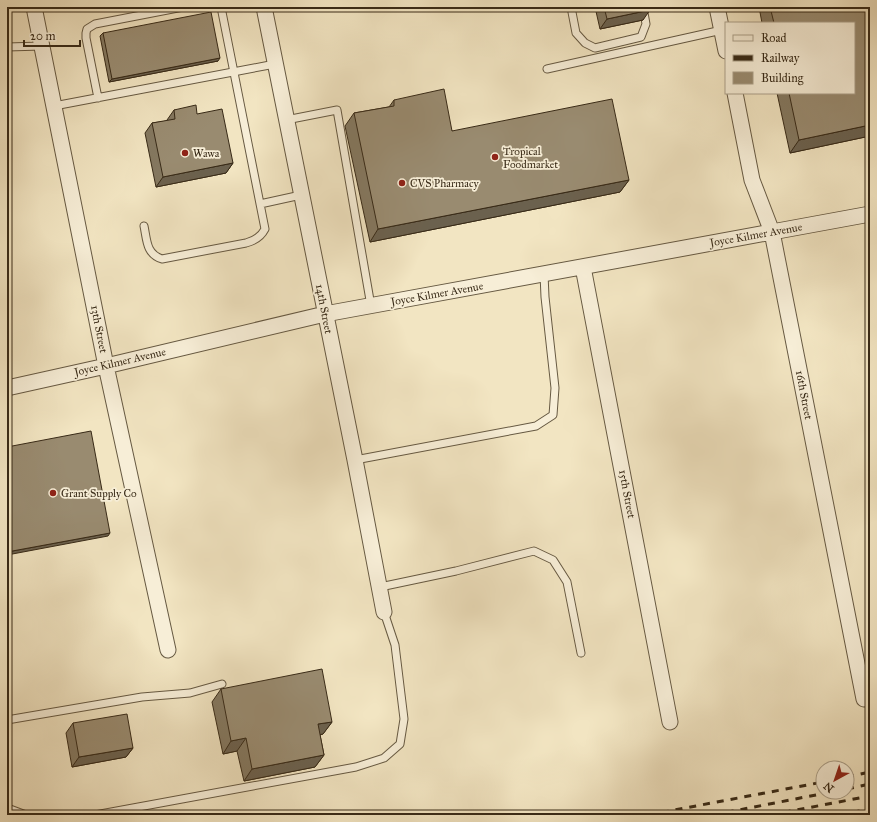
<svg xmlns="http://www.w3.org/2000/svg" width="877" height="822" viewBox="0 0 877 822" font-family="'IM FELL Great Primer',serif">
	<rect width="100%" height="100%" fill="#f2e5c2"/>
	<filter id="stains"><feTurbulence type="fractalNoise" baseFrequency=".005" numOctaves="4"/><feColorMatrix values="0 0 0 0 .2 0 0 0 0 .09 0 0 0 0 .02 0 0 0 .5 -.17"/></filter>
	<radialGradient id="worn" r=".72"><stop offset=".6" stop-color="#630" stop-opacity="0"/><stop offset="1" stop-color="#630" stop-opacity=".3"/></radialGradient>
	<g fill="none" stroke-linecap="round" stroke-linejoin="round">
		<g stroke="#665942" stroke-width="9">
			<path id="lane" d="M571,7L576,33L585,43L595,48L641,37L646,24L643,7
				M7,47L42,46
				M547,69L722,30
				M98,98L86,38V33L87,29L95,24L183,7
				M54,106L275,64
				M286,120L337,110L371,306
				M260,204L301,195
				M144,226C147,240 146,254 162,259L246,243C254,241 261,237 265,229L221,7
				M355,460L536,426L553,415L555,388L545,297L544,274
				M380,587L456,571L534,551L553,560L567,582L581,653
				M7,720L142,697L190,693L222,684
				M7,807L10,809L26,815
				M95,815L356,767L384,758L400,744L404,719L395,645L384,612"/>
		</g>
		<g stroke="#665942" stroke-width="17">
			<path id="street" d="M34,7L106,366L168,650
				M264,7L355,460L384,612
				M717,7L726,51
				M735,93L752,180L772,232L864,699
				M583,267L670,722
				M7,388L106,366L325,314L772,232L870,214"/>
		</g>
		<use href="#lane" stroke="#f7eed7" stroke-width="7"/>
		<use href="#street" stroke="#f7eed7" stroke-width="15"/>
		<path stroke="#382a17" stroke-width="3" stroke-dasharray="7 7" stroke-linecap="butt" d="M847,777L870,772
			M847,789L870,784
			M648,815L823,782
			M713,815L831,792
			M770,815L870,796
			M839,815L870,809"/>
	</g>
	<path fill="#847860" stroke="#382a17" d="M595,7H649L643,20L600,29Z
		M759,7H870V136L790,153L777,93H854V23H762Z
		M103,33L218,61L109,82L100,36Z
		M394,100L452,131L629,180L620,192L370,242L345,126L354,113L389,107Z
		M174,110L197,114L233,163L226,173L156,187L145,133L152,123L167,121V120Z
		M221,689L332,722L323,734L320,735L324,755L315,767L244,781L237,751L223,754L212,702Z
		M73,723L133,748L126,757L72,767L66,733Z"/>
	<path fill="#6b614e" stroke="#382a17" d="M650,10L643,20L600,29L607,19Z
		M220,58L218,61L109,82L112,79Z
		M870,125V136L790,153L799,140Z
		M233,163L226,173L156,187L163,177Z
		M629,180L620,192L370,242L378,229Z
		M110,533L108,536L7,555V552Z
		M332,722L323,734L309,737L318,724Z
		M246,738L237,751L223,754L231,741Z
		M133,748L126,757L72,767L79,757Z
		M324,755L315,767L244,781L252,769Z"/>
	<path fill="#998b70" stroke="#382a17" d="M604,7H649L650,10L607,19Z
		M770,7H870V125L799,140L789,93H854V23H774Z
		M211,12L220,58L112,79L103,33Z
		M444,89L452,131L612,99L629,180L378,229L354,113L394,106V100Z
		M196,105L197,114L222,109L233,163L163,177L152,123L175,119L174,110Z
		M91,431L110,533L7,552V447Z
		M322,669L332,722L318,724L324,755L252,769L246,738L231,741L221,689Z
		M127,714L133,748L79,757L73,723Z"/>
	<g fill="#8f2418" stroke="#f7eed7" stroke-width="1.5">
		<circle cx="185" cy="153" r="4"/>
		<circle cx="495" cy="157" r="4"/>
		<circle cx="402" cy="183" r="4"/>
		<circle cx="53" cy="493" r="4"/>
	</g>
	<g text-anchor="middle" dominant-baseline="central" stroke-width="3.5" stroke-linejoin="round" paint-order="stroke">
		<g font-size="11" fill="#382a17" stroke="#f7eed7" text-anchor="start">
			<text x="503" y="151">Tropical<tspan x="503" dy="13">Foodmarket</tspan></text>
			<text x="193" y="153">Wawa</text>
			<text x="410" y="183">CVS Pharmacy</text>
			<text x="61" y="493">Grant Supply Co</text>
		</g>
		<g font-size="11" fill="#382a17" stroke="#f7eed7">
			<text transform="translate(756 235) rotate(-10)">Joyce Kilmer Avenue</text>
			<text transform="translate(437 294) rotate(-10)">Joyce Kilmer Avenue</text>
			<text transform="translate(324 309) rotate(79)">14th Street</text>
			<text transform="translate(99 329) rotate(79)">13th Street</text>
			<text transform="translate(120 362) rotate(-13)">Joyce Kilmer Avenue</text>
			<text transform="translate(804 395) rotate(79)">16th Street</text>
			<text transform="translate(627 494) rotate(79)">15th Street</text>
		</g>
	</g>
	<rect width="877" height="822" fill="none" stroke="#f2e5c2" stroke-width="24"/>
	<rect x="8" y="8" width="861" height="806" fill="none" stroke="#382a17" stroke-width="2"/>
	<rect x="12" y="12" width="853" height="798" fill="none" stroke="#382a17"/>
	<rect x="725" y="22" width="130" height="72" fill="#f7eed7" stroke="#aba08a"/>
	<rect x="733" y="35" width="20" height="6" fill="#f7eed7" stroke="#aba08a"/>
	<text x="761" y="42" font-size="12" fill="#382a17">Road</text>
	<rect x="733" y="55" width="20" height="6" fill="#382a17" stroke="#aba08a"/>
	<text x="761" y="62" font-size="12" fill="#382a17">Railway</text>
	<rect x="733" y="72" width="20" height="12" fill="#998b70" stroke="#aba08a"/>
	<text x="761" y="82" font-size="12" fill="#382a17">Building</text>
	<g transform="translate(835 780) rotate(220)"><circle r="19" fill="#f7eed7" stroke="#aba08a"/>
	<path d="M0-3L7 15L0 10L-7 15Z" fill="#8f2418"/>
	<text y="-6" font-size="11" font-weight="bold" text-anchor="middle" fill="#382a17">N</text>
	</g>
	<path d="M24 40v6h56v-6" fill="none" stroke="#382a17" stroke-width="2"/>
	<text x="30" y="40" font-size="12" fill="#382a17" stroke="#f7eed7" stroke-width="3" paint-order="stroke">20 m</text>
	<rect width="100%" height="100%" filter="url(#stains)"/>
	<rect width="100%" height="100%" fill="url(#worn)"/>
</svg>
